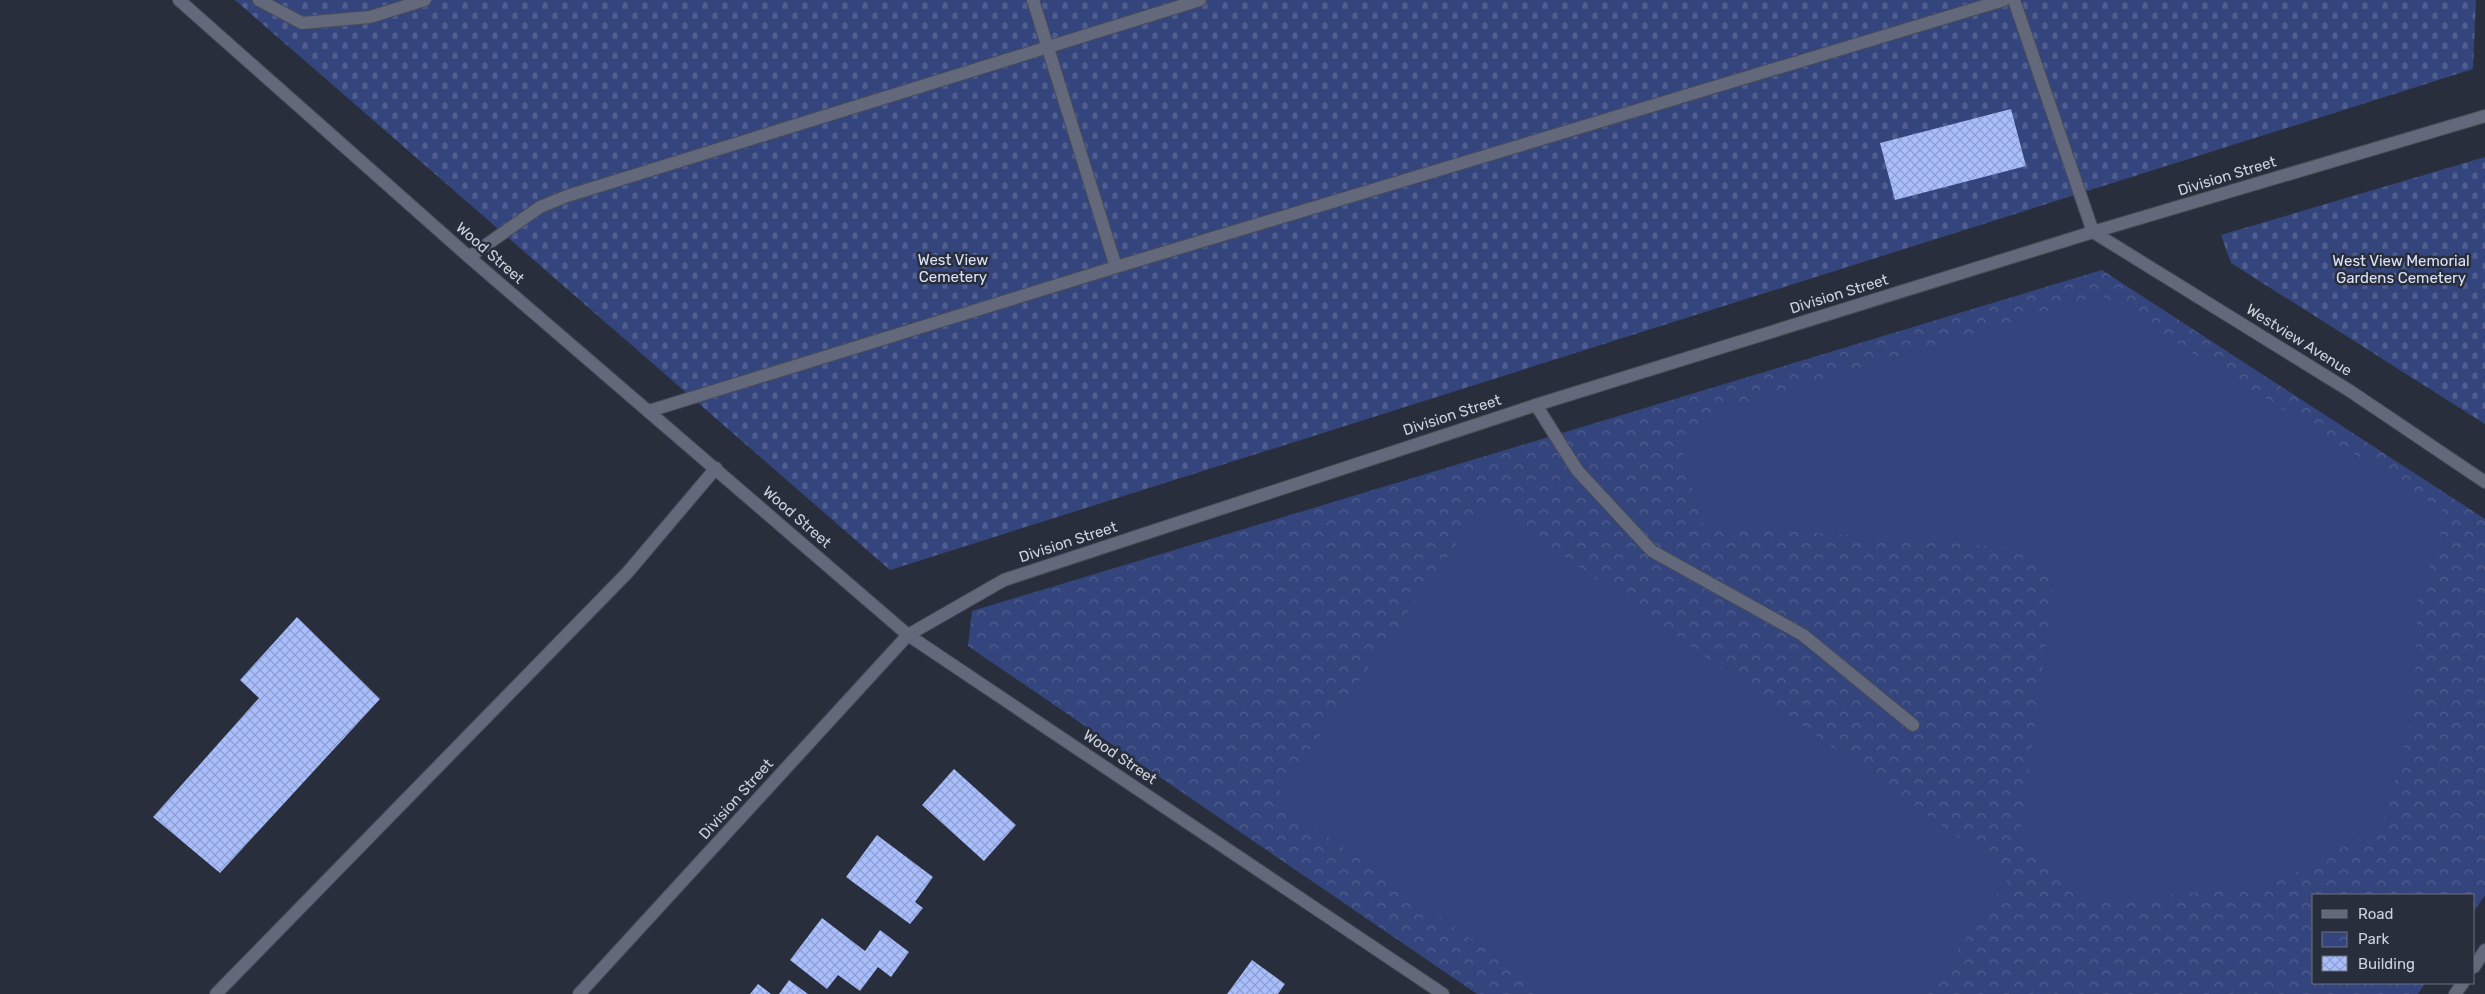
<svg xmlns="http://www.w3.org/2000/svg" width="2485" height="994" viewBox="0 0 2485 994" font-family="Rubik,sans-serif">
	<defs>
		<pattern id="cemetery-stones" width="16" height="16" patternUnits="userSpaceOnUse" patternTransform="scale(1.25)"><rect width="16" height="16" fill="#34457d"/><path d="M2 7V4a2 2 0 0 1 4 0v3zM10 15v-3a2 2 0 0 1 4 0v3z" fill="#505f8f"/></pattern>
		<pattern id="park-crowns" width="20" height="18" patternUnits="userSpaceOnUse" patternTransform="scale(1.25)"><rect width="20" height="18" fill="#34457d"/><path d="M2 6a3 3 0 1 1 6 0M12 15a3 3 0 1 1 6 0" fill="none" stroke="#505f8f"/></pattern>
		<pattern id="building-cross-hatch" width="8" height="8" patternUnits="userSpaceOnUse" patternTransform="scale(1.25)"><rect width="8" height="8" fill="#a8befd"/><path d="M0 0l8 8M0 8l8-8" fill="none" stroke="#8e9ece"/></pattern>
	</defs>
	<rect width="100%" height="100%" fill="#292e3d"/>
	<path fill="url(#cemetery-stones)" d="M235,0H2476L2473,69L890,570Z
		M2485,157V424L2231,263L2221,235Z"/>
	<path fill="url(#park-crowns)" d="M2102,270L2485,519V895L2474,911V895H2314V983H2425L2418,994H1477L968,646L972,611Z"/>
	<path fill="#34457d" d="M2101,295L2444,511L2439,545L2418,592L2414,711L2382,827L2269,886L2090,902L2020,834L2053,590L2045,560L2016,548L1703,524L1683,455L1685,431L1721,411Z
		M1487,501L2011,875L1927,994H1548L1275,799Z"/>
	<path fill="url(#building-cross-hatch)" d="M2011,109L2026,166L1895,200L1880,143Z
		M297,617L380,699L220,873L153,817L259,698L240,680Z
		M954,769L1016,825L984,861L922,805Z
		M877,835L933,877L915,902L923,908L910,924L846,877Z
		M822,918L865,951L880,930L909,952L891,977L878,967L860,991L838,975L827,989L790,960Z
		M1252,960L1285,984L1278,994H1227Z
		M789,980L808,994H779Z
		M758,984L771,994H750Z"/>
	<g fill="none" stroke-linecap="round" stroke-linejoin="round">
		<g stroke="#474b58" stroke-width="14">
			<path id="lane" d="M259,0L302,23L370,17L425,0
				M2014,0L2093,232
				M469,257L540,207L567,196L1200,0
				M1116,267L2004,0
				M1536,405L1577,470L1652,551L1803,635L1913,725
				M649,411L1116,267L1033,0"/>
		</g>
		<g stroke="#474b58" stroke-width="14">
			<path id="street" d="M2093,232L2350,391L2485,482
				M2474,967L2485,950
				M216,994L628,572L716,468
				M579,994L908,635L1004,580L1536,405L2093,232L2485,116
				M2455,994L2463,983"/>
		</g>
		<g stroke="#474b58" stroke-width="14">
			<path id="secondary" d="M179,0L469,257L908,635L1443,994"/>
		</g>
		<use href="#lane" stroke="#63697a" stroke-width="12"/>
		<use href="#street" stroke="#63697a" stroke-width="12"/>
		<use href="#secondary" stroke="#63697a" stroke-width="12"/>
	</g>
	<g text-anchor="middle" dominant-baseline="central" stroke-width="5" stroke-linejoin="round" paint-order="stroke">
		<g font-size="15" fill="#ced2dc" stroke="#292e3d">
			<text transform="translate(2227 176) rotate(-17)">Division Street</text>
			<text transform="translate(490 253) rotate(41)">Wood Street</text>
			<text transform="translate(1839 294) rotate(-17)">Division Street</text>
			<text transform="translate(2299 340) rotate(32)">Westview Avenue</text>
			<text transform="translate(1452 415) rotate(-18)">Division Street</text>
			<text transform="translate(797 517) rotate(41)">Wood Street</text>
			<text transform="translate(1068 542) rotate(-18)">Division Street</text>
			<text transform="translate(1120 757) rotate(34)">Wood Street</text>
			<text transform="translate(736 799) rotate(-48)">Division Street</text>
		</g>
		<g font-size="15" fill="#dbe3f7" stroke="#292e3d">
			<text x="953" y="260">West View<tspan x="953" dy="17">Cemetery</tspan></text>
			<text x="2401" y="261">West View Memorial<tspan x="2401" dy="17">Gardens Cemetery</tspan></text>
		</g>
	</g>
	<rect x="2312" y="894" width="162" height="90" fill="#292e3d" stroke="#6b707d"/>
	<rect x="2322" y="910" width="25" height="8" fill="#63697a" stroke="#6b707d"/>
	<text x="2358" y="919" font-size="15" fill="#ced2dc">Road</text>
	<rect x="2322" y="932" width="25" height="15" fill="url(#park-crowns)" stroke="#6b707d"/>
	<text x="2358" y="944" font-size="15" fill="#ced2dc">Park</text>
	<rect x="2322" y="956" width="25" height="15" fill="url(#building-cross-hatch)" stroke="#6b707d"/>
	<text x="2358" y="969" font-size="15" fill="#ced2dc">Building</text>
</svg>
